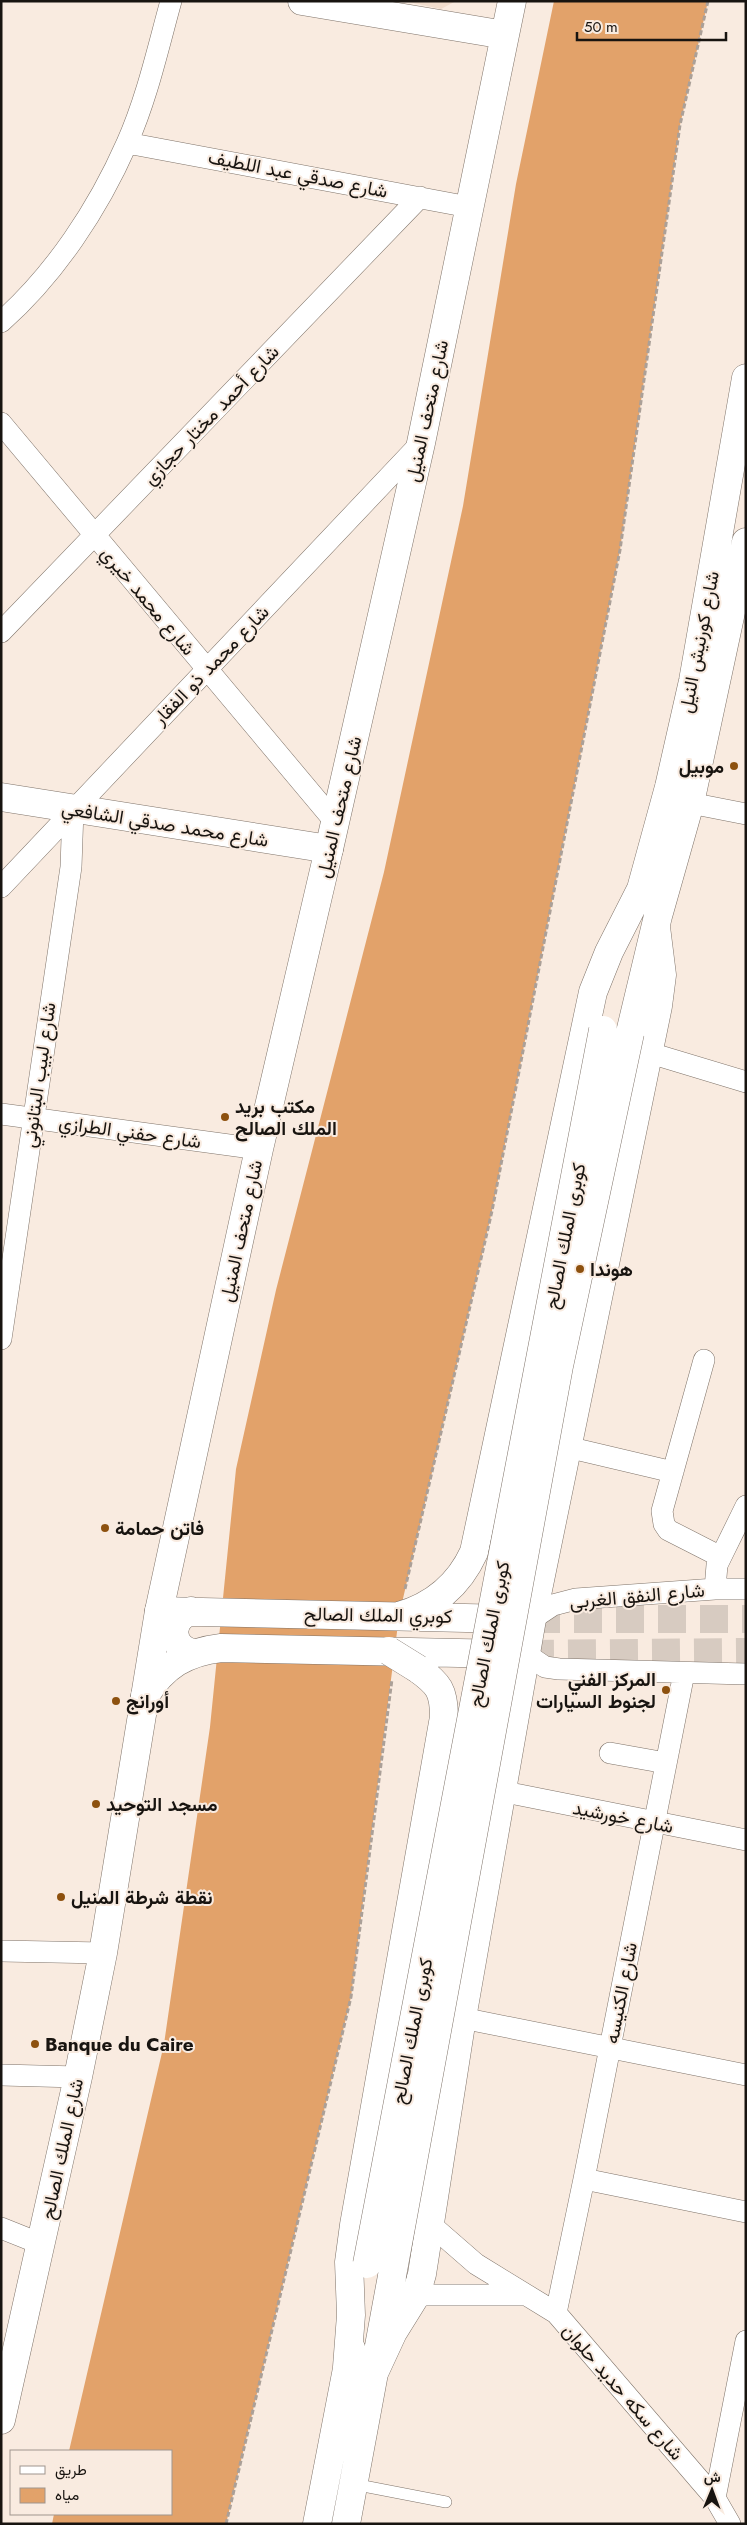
<svg xmlns="http://www.w3.org/2000/svg" width="747" height="2525" viewBox="0 0 747 2525" font-family="Jost,Vazirmatn,sans-serif">
	<rect width="100%" height="100%" fill="#f9ebe0"/>
	<path fill="#f1ddcd" d="M404,1H456L441,9Z"/>
	<path fill="#e2a26a" d="M554,1H708L680,125L620,550L492,1211L399,1616L351,1997L226,2524H52L54,2514H171V2451H69L164,2044L210,1727L236,1469L276,1290L384,872L463,506L516,184Z"/>
	<g fill="none" stroke-linecap="round" stroke-linejoin="round">
		<path stroke="#d7cbc1" stroke-width="28" stroke-dasharray="28 14" stroke-linecap="butt" d="M532,1619H746
			M526,1654L746,1652"/>
		<g stroke="#7f7369" stroke-width="12">
			<path id="service" d="M353,2484L446,2502"/>
		</g>
		<g stroke="#7f7369" stroke-width="22">
			<path id="minor" d="M127,143L469,207
				M1,322C55,274 98,209 127,143C147,98 158,48 171,1
				M1,423L336,823
				M1,632L420,197
				M690,803L746,814
				M1,887L421,443
				M650,1053L746,1082
				M1,1114L259,1149
				M1,1339L71,867L73,810
				M704,1360L662,1511L664,1524L668,1530L721,1557
				M567,1447L673,1472
				M715,1589L717,1565L746,1506
				M532,1619L553,1605L576,1599L715,1589H746
				M526,1654L545,1667L559,1669L746,1674
				M610,1753L666,1763
				M501,1789L515,1794L746,1840
				M1,1951L103,1953
				M462,2018L746,2075
				M1,2075L78,2077
				M584,2179L746,2212
				M430,2224L476,2264L556,2313L715,2498L730,2524
				M1,2228L41,2244
				M416,2295H524
				M556,2313L584,2179L684,1673
				M715,2498L746,2341"/>
		</g>
		<g stroke="#7f7369" stroke-width="29">
			<path id="tertiary" d="M302,1L505,35
				M329,849L421,443L512,1"/>
		</g>
		<g stroke="#7f7369" stroke-width="29">
			<path id="secondary" d="M1,797L329,849L259,1149L159,1611L103,1953L78,2077L1,2420"/>
		</g>
		<g stroke="#7f7369" stroke-width="29">
			<path id="trunk" d="M630,1033L658,916L690,803L746,542
				M159,1611L513,1619
				M191,1611C168,1619 169,1647 193,1653
				M399,1616C434,1606 459,1585 474,1552L593,992L609,952L641,889L669,787L693,681L746,378
				M145,1696C163,1666 186,1652 221,1648L507,1654
				M347,2367L351,2315L349,2262L354,2225L444,1717C444,1691 439,1684 418,1669
				M374,2373L393,2332L416,2295L422,2274L462,2018L532,1619L658,1006L662,975L656,927
				M317,2524L351,2348
				M346,2524L392,2276"/>
		</g>
		<path stroke="#aba098" stroke-width="3" stroke-dasharray="5 2.5" stroke-linecap="butt" d="M405,1589L492,1211L620,550L680,125L708,1
			M226,2524L351,1997L392,1679"/>
		<use href="#service" stroke="#fff" stroke-width="11"/>
		<use href="#minor" stroke="#fff" stroke-width="21"/>
		<use href="#tertiary" stroke="#fff" stroke-width="28"/>
		<use href="#secondary" stroke="#fff" stroke-width="28"/>
		<use href="#trunk" stroke="#fff" stroke-width="28"/>
		<g stroke="#7f7369" stroke-width="29" stroke-linecap="butt">
			<path id="trunk-bridge" d="M389,1651L418,1669
				M367,2264L603,1030
				M392,2276L559,1366L630,1033"/>
		</g>
		<use href="#trunk-bridge" stroke="#fff" stroke-width="28"/>
	</g>
	<g fill="#8d510f" stroke="#f9ebe0" stroke-width="2">
		<circle cx="734" cy="766" r="5"/>
		<circle cx="225" cy="1117" r="5"/>
		<circle cx="580" cy="1269" r="5"/>
		<circle cx="105" cy="1528" r="5"/>
		<circle cx="666" cy="1690" r="5"/>
		<circle cx="116" cy="1701" r="5"/>
		<circle cx="96" cy="1804" r="5"/>
		<circle cx="61" cy="1897" r="5"/>
		<circle cx="35" cy="2044" r="5"/>
	</g>
	<g text-anchor="middle" dominant-baseline="central" stroke-width="4" stroke-linejoin="round" paint-order="stroke">
		<g font-size="19" fill="#181410" stroke="#f9ebe0">
			<text transform="translate(298 174) rotate(11)">شارع صدقي عبد اللطيف</text>
			<text transform="translate(427 411) rotate(-78)">شارع متحف المنيل</text>
			<text transform="translate(211 415) rotate(-46)">شارع أحمد مختار حجازي</text>
			<text transform="translate(148 601) rotate(50)">شارع محمد خيري</text>
			<text transform="translate(699 642) rotate(-79)">شارع كورنيش النيل</text>
			<text transform="translate(211 665) rotate(-46)">شارع محمد ذو الفقار</text>
			<text transform="translate(339 807) rotate(-77)">شارع متحف المنيل</text>
			<text transform="translate(165 824) rotate(9)">شارع محمد صدقي الشافعي</text>
			<text transform="translate(39 1075) rotate(-82)">شارع لبيب البتانوني</text>
			<text transform="translate(130 1132) rotate(8)">شارع حفني الطرازي</text>
			<text transform="translate(241 1231) rotate(-78)">شارع متحف المنيل</text>
			<text transform="translate(565 1236) rotate(-79)">كوبرى الملك الصالح</text>
			<text transform="translate(637 1596) rotate(-5)">شارع النفق الغربى</text>
			<text transform="translate(378 1615) rotate(1)">كوبري الملك الصالح</text>
			<text transform="translate(489 1634) rotate(-79)">كوبرى الملك الصالح</text>
			<text transform="translate(623 1817) rotate(11)">شارع خورشيد</text>
			<text transform="translate(621 1993) rotate(-79)">شارع الكنيسه</text>
			<text transform="translate(412 2031) rotate(-79)">كوبرى الملك الصالح</text>
			<text transform="translate(62 2149) rotate(-78)">شارع الملك الصالح</text>
			<text transform="translate(623 2392) rotate(49)">شارع سكه حديد حلوان</text>
		</g>
		<g font-size="19" font-weight="bold" fill="#181410" stroke="#f9ebe0" text-anchor="start">
			<text x="724" y="766" text-anchor="end">موبيل</text>
			<text x="235" y="1106">مكتب بريد<tspan x="235" dy="22">الملك الصالح</tspan></text>
			<text x="590" y="1269">هوندا</text>
			<text x="115" y="1528">فاتن حمامة</text>
			<text x="656" y="1679" text-anchor="end">المركز الفني<tspan x="656" dy="22">لجنوط السيارات</tspan></text>
			<text x="126" y="1701">أورانج</text>
			<text x="106" y="1804">مسجد التوحيد</text>
			<text x="71" y="1897">نقطة شرطة المنيل</text>
			<text x="45" y="2044">Banque du Caire</text>
		</g>
	</g>
	<rect width="747" height="2525" fill="none" stroke="#181410" stroke-width="5"/>
	<rect x="10" y="2450" width="162" height="65" fill="#f9ebe0" stroke="#9f958d"/>
	<rect x="20" y="2466" width="25" height="8" fill="#ffffff" stroke="#9f958d"/>
	<text x="55" y="2475" font-size="15" fill="#181410">طريق</text>
	<rect x="20" y="2488" width="25" height="15" fill="#e2a26a" stroke="#9f958d"/>
	<text x="55" y="2500" font-size="15" fill="#181410">مياه</text>
	<g transform="translate(712 2490) rotate(1)" stroke="#f9ebe0" stroke-width="4" paint-order="stroke">
	<path d="M0-4L9 19L0 12L-9 19Z" fill="#181410"/>
	<text y="-8" font-size="14" font-weight="bold" text-anchor="middle" fill="#181410">ش</text>
	</g>
	<path d="M577 32v8h149v-8" fill="none" stroke="#181410" stroke-width="2.5"/>
	<text x="584" y="32" font-size="15" fill="#181410" stroke="#f9ebe0" stroke-width="4" paint-order="stroke">50 m</text>
</svg>
